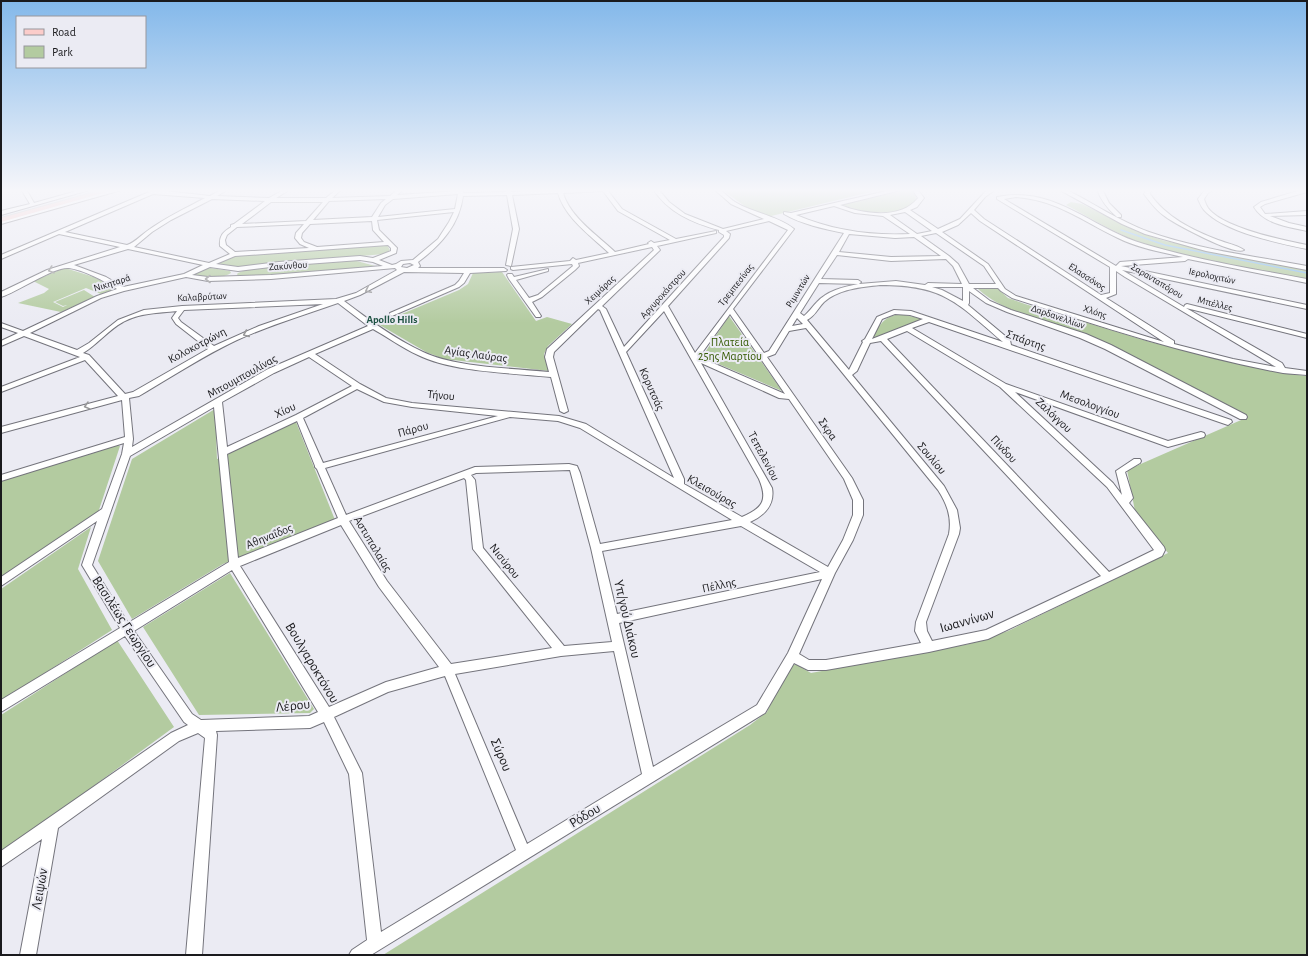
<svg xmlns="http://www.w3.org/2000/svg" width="1308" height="956" viewBox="0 0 1308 956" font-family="'Alegreya Sans',sans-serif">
	<rect width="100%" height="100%" fill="#ebebf3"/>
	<path fill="#b3cba0" d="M721,189H883L767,217L746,207Z
		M906,190H911C915,193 916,196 916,201L904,210L889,212H867L841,205Z
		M1071,202L1082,204L1138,232L1165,241L1307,269V280C1254,269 1199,262 1148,245C1119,236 1093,219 1066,205Z
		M387,245L390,250L384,254L236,267L216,263L235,255Z
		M353,260L379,267L287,275L238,276L237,274C247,264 334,262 353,260Z
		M65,268L94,277L116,289L101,294L86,288L53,302L63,307L67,305L63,306L55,302L84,290L95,297L61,312L18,303L44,293L49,289L33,281Z
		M211,268L230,271L231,273C221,279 202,279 192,275L205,269Z
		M502,272L536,321L547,317L572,324L548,346L544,354L549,371L444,359L426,352L378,324L459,290L468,284L473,273Z
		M974,285H994L1008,298L1025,304L1150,342L1280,373L1307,376V955H383L750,725L767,712L789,664L797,665L811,673L969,644L1008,631L1168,553L1135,511L1127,470L1248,417L1110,345C1089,336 1068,329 1047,322C1020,313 994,306 974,285Z
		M901,314L923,319L872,339C879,325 884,316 901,314Z
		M729,316L782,391L702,357Z
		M215,409L217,459L296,422L335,520L223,564L132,619L98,561L132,459Z
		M118,445L120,446L98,513L1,579V480Z
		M91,527L78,569L112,630L1,701V589Z
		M230,573L314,709L310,713L199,715L143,627Z
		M117,640L174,727L1,854V715Z"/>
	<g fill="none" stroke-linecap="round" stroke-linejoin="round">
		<path stroke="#8dbeed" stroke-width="1.5" d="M1121,230L1165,245L1307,273"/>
		<g stroke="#74747c" stroke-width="2">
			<path id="minor" d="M21,189H26L34,203L84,189H93L1,215V211L30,204Z
				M116,189H125L1,224V220Z
				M147,189L210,196L223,189H229L217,196L269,198L285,189H291L276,198H326L337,189H342L332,198L390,196L398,189H404L397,195L458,191V189H464L463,193L506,192V189H511V192L557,189H617L608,191L622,209L676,239L716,231V233L657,246L660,250L659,251L602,306L606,309L624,347L724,237V235L719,232V230C692,223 668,212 653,189H658L669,202L685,214L723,229L764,219L731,204L714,189C723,189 727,197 735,202C753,213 778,216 794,229L733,309L764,353L769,351L844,233C824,229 801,224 784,214V212L791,213L895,189H905L840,205C863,214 901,220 918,198L912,189H917L924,198L917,207L910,210L938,229L960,219L986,191L990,189H996L985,197L974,210L984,219L1101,295L1110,293V267L997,199V197C1055,185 1092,229 1144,244C1197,260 1253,269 1307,279V283L1188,259L1185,261L1121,266L1307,305V309L1122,270L1184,307L1185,305L1187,304L1307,334V338L1186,308L1282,363L1285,368L1307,371V375C1299,374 1290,374 1283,373C1191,356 1101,327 1012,298L1001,291L998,288H973L990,301L1011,310L1086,334L1111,345L1246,415L1247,417L1246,419H1240L1105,349L1080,338L1007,312L986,303L969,291V303L968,305L1010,340L1011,345L1231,420L1232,422L1228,425L1225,424L929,322L912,328L1006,384L1168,441L1201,432L1204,433L1205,435L1204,437L1168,447L1015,392L1113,483L1122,495L1116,471L1134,459H1140L1141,461L1140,463L1125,472L1133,498L1129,503L1164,547L1165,550L1162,556L988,639L929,652L826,670H808L794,663L765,713L371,955H349L352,950L367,940L349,774L324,722L310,728L216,731L217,735L202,955H186L205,738L198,733L179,741L58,828L36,955H20L42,839L1,867V851L171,733L188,725L184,722L125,636L1,712V700L120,628L82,565L97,521L1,586V577L102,509L122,454L124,443L1,481V475L125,437L122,400L1,433V427L118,396L85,360L1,392V387L80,357L24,336L1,346V341L18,333L1,327V323L23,331L97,296L117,289C104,281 84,270 69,268C55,266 17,292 1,297V292L47,270L120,247L59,234L1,259V255L149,192ZM603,191L618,211L670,240L654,243L651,241L648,243L649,244L615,252C597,235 570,217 563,193ZM558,193C565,218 591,236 609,253L576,260L573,258L570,261L511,267V269L513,270L572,264L573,266L538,295L529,298L516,280L548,271V269L514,277L512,274H508L507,275L509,279L536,317H540L541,316L532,302L542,297L575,270L579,266L578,263L652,247L654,250L547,349L545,357L549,372C512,368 457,368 423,352C395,339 369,320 344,301L360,295L404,272L464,273L459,281L455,285L390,313V315L392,316L459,287L464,283L470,273L506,271L507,270L504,268H418L420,266L418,262C441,245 459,225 463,196L507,195L513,229L506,265L511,266L519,229L512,195ZM153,194L205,198C186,208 167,217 150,229C142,234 136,242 127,245L65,232ZM458,194L455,209L378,217L385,205L393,199ZM1016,197C1057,200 1082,221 1118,238C1138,248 1161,252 1183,257L1120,262L1116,266L1004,199ZM212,199L265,201L234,224L231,225V227C223,232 219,236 220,246L230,254L209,263L134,247L152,232L171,220ZM386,199L381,203L372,217L313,220L329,201ZM271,202H323L306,221L242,224ZM834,206L855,213L883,216L910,234C871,236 831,230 796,215ZM454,212L449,222L438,239L413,260L401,261L396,264L392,265L379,260L396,253L397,248L379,230L377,220ZM905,212L932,231L917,234L890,215ZM971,213L980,221L1164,342L1016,296L1005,289L988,264L942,232L958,225ZM372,221L373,230L384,242L317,247L304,242L301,238L302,233L310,224ZM769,221L788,230L695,353L668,306L729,238L730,234L726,231ZM304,224L296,233L295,238L300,244L309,248L235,252L226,245L225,240L227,235L237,227ZM936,233L984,266L996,284H969L958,264L949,256L921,236ZM849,234L895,238L914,237L941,256L891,257L839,252ZM388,245L391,248V251L373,258L360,256L279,262L238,267L216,264L235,256ZM128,249L203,265L184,274L123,287L106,277L74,265ZM837,255L891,261L946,259L953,266L962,284L928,283L925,285L896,281L859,284L861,282L858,280L821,279ZM360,260L373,262L383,266L271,275L208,277L192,275L210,267L238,271L279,266ZM410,263L414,265L407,268L401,267L403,264ZM395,268L397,270L356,293L336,299L182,306L144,310L118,320L89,343L77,350L30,333L101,298L124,291L186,277L208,281L271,279ZM1116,271L1125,277L1276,367L1233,359L1174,344V341L1106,298L1116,294ZM819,283L858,284C843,287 827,291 817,302C812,307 809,312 804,316L800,313ZM880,285C945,285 957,303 1003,342L911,311L894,310L877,317L865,339L862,341L863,342L849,370L807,320C815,316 818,308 824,302C839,289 861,287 880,285ZM932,287H963V301L942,290ZM338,303L368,326L268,369L132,447L133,439L129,398L139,396C171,377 203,356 237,340C270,325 304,315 338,303ZM323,304L259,326L214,346L181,322L178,318L184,310ZM598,309L600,310L674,478L586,424L559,416L412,403L386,398L360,384L315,354L373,329C388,337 402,348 418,355C452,372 512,373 551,377L560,411L564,413L568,411L553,357L554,352ZM177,311L172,318L176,324L208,349L133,392L125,394L89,355L83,353C98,344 108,330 123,322C139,313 158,313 177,311ZM664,311L759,479C768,500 763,508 742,517L684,484V479L626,352ZM730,314L759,356V359H761L785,394L699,357ZM895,314L910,315L923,319L872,339L882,319ZM797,318L803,324L792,326ZM806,328L938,490C947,504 952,517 949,534L916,622L915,631L921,643L826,660H809L799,654L835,573L853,540L863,515V500L852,478L767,357L775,354L789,331ZM907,331L1000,387L1107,487L1154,550L1109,572L887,339ZM881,341L1101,576L986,630L932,641L927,631L926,622L959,534L960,528L957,510L944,486L852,375L857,371L870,343ZM309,357L352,386L296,415L227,447L222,402L274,373ZM701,363L779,398L789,399L844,479L853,500V515L843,540L828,567L750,522C765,515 775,505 772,488ZM357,389L384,402L412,407L498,416L323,463L303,418ZM214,407L229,562L128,623L92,565L130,456ZM510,417L558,421L580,428L732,520L600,544L580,473L577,466L569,464L475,467L346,515L325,468ZM297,421L315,466V467L317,469L338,518L238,558L227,454ZM570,470L591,548L612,642L564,646L483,548L475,480L471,475L476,473ZM464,478L466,480L473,549L552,648L451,664L387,581L349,521ZM341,525L379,587L439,667L386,682L329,707L240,566ZM741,526L820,572L617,614L602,551ZM232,570L318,712L309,716L201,720L192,714L134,631ZM822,579L788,653L757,705L653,767L619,623ZM614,651L642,774L527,844L455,674L561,656ZM445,676L516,850L381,932L362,773L334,717L388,692Z
				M1058,189H1065C1093,203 1119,221 1149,232C1200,250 1254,256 1307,266V270L1206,251L1145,234L1122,224Z
				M1097,189H1102L1109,203L1121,215V217H1117C1108,209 1101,201 1097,189Z
				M1146,189H1151L1150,194C1166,217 1192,230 1218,240C1226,243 1237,245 1244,250C1234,256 1173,223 1163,215C1155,209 1150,202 1144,194Z
				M1208,189H1215L1208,193L1204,199C1205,202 1206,205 1208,208C1223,228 1282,240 1307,245V249C1278,243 1224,232 1204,210C1201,207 1200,203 1198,199L1204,191Z
				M1304,189H1307V192L1265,204L1260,207L1265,214L1307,211V215L1270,216L1289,223L1307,227V231C1289,227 1264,224 1254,207L1261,202Z"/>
		</g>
		<g stroke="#c8c8c9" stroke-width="2">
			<path id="major" d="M106,189H117L1,222V218Z"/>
		</g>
		<use href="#minor" fill="#fff" fill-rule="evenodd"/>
		<use href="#major" fill="#fbccca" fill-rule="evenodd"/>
	</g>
	<defs><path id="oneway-chevron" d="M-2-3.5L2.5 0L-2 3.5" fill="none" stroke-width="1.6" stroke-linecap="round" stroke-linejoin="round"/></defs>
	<g stroke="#989899">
		<use href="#oneway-chevron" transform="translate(51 270) rotate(161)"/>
		<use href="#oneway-chevron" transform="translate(208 279) rotate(-180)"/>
		<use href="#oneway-chevron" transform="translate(368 290) rotate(154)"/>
		<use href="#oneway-chevron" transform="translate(246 334) rotate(157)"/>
		<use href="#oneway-chevron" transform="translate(87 406) rotate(165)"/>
	</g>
	<linearGradient id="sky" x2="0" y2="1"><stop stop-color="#83b8ea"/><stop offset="0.59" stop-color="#f6f6fa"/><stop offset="1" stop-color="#f6f6fa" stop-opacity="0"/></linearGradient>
	<rect width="1308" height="323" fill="url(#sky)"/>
	<g text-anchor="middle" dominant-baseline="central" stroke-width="4" stroke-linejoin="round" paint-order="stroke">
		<g font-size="10" fill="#1a1a1d" stroke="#ebebf3">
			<text transform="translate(288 266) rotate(-4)">Ζακύνθου</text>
			<text transform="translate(1212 276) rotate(12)">Ιερολοχιτών</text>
			<text transform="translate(1087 277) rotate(33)">Ελασσόνος</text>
			<text transform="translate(1157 281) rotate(31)">Σαρανταπόρου</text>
			<text transform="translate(112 283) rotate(-17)">Νικηταρά</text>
			<text transform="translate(736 285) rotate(-52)">Τρεμπεσίνας</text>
			<text transform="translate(600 290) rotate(-43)">Χειμάρας</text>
			<text transform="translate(798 291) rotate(-58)">Ριμινιτών</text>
			<text transform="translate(663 294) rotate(-48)">Αργυροκάστρου</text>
			<text transform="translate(202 297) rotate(-3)">Καλαβρύτων</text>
			<text transform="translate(1215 304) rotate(14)">Μπέλλες</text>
			<text transform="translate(1095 312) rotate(18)">Χλόης</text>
			<text transform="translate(1058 317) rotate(19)">Δαρδανελλίων</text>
		</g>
		<g font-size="11" font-weight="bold" fill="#205344" stroke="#ebebf3">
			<text x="392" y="319">Apollo Hills</text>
		</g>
		<g font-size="12" fill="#1a1a1d" stroke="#ebebf3">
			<text transform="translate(1026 340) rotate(19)">Σπάρτης</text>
			<text transform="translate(197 345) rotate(-28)">Κολοκοτρώνη</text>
			<text transform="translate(476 354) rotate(8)">Αγίας Λαύρας</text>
			<text transform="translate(242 376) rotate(-29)">Μπουμπουλίνας</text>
			<text transform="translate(652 389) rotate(66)">Κορυτσάς</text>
			<text transform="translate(441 395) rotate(5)">Τήνου</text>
			<text transform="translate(1090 404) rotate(20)">Μεσολογγίου</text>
			<text transform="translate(285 410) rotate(-25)">Χίου</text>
			<text transform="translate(1054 415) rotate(43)">Ζαλόγγου</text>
			<text transform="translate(413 429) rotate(-15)">Πάρου</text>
			<text transform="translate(828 429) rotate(55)">Σκρα</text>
			<text transform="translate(1004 449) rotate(47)">Πίνδου</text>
			<text transform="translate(764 456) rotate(62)">Τεπελενίου</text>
			<text transform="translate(932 458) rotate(50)">Σουλίου</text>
			<text transform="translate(712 491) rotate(30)">Κλεισούρας</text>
			<text transform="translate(269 536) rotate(-22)">Αθηναΐδος</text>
			<text transform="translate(373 544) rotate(59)">Αστυπαλαίας</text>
			<text transform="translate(505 561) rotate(51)">Νισύρου</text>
			<text transform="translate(719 585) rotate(-12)">Πέλλης</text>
		</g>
		<g font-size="12" fill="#365b04" stroke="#ebebf3">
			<text x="730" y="342">Πλατεία<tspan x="730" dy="14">25ης Μαρτίου</tspan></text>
		</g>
		<g font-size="14" fill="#1a1a1d" stroke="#ebebf3">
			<text transform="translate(627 619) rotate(77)">Υπ/γού Διάκου</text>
			<text transform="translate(967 621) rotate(-16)">Ιωαννίνων</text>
			<text transform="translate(124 622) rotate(57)">Βασιλέως Γεωργίου</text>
			<text transform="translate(312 663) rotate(59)">Βουλγαροκτόνου</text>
			<text transform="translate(293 706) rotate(-6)">Λέρου</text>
			<text transform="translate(501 755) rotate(67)">Σύρου</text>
			<text transform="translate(585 816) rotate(-31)">Ρόδου</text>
			<text transform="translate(40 889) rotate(-80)">Λειψών</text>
		</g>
	</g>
	<rect width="1308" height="956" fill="none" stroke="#1a1a1d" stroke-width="4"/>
	<rect x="16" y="16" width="130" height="52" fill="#ebebf3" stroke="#97979d"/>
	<rect x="24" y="29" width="20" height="6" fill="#fbccca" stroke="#97979d"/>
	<text x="52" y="36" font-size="12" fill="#1a1a1d">Road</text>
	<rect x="24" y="46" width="20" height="12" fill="#b3cba0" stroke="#97979d"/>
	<text x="52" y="56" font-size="12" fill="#1a1a1d">Park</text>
</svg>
